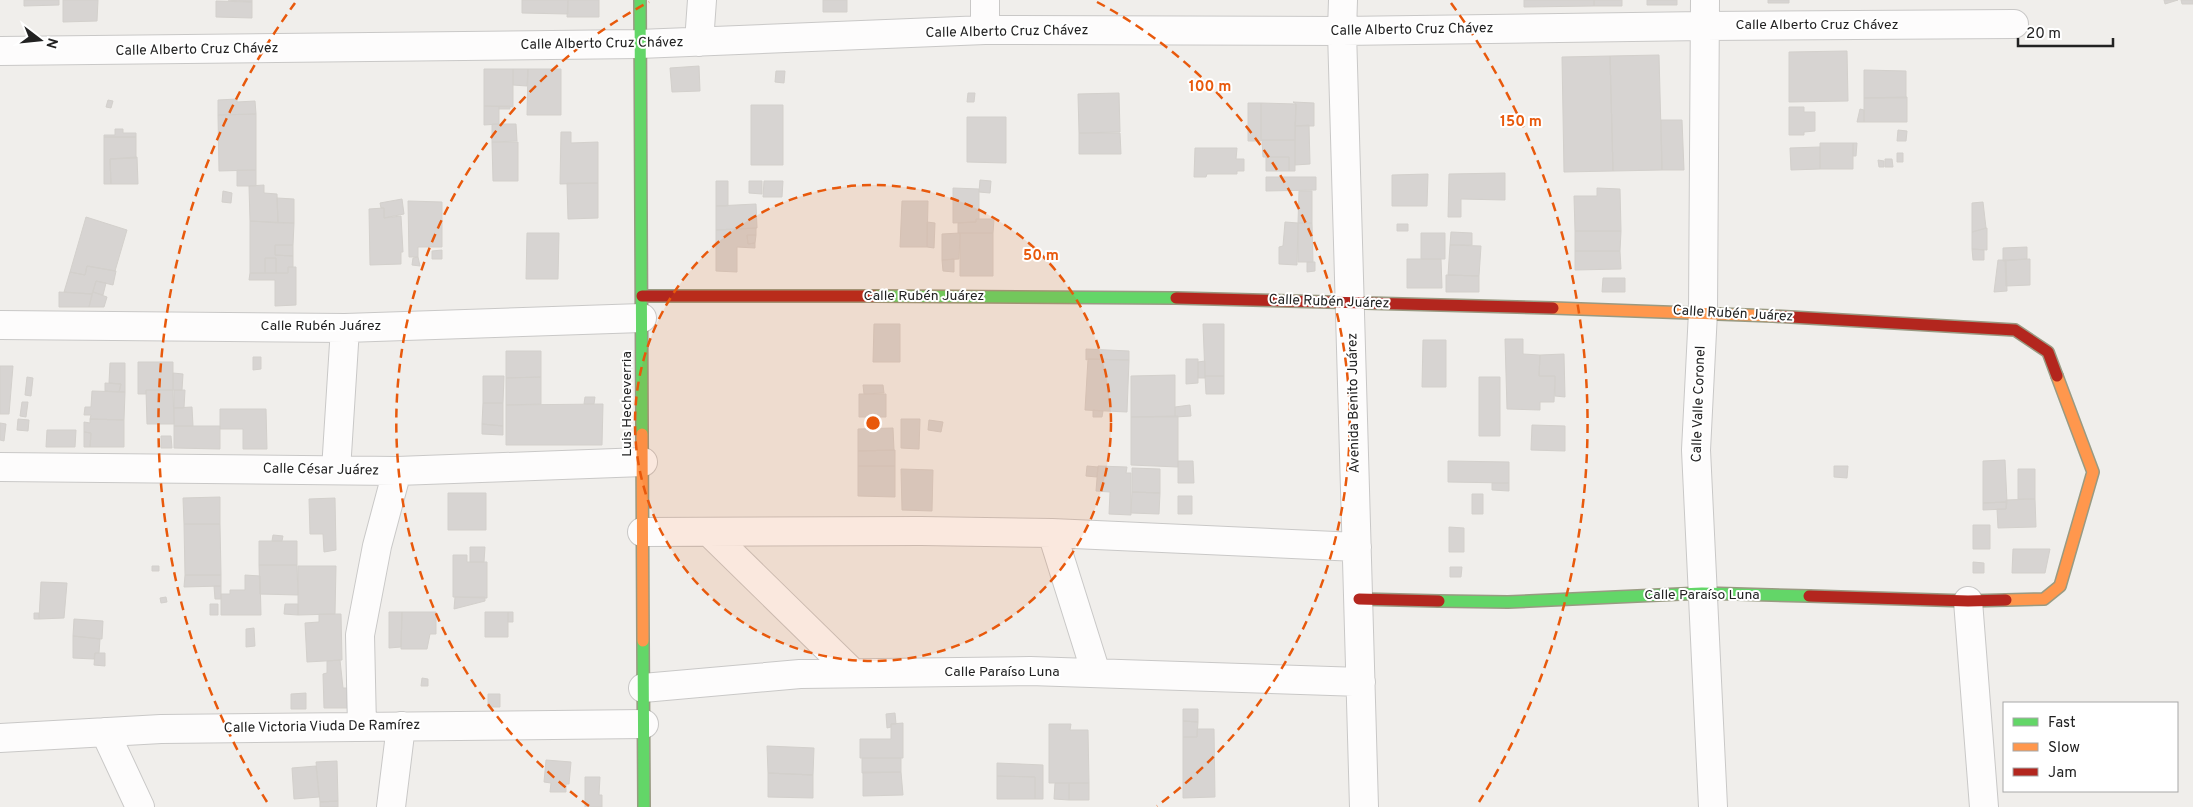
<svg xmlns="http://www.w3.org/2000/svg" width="2193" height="807" viewBox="0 0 2193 807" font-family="Overpass,sans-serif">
	<rect width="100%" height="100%" fill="#f0eeeb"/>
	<path fill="#d7d4d2" stroke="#d3d0cc" d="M24,0H59V5L24,6Z
		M63,0H98L97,21L63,22Z
		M228,0H252V2Z
		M522,0H568V14L522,13Z
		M568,0H599V17H567Z
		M823,0H847V12H823Z
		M1524,0H1594V6L1524,7Z
		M1594,0H1622V6H1594Z
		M1647,0H1677V5H1647Z
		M1768,0H1789V3H1768Z
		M2164,0H2178L2165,4Z
		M2181,0H2193V4H2182Z
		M216,1L252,2V18L216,17Z
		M1847,51L1848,101L1789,102V52Z
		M1659,55L1662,170L1613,171L1610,56Z
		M1610,56L1613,171L1564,172L1562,57Z
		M699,66L700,91L672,92L670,68Z
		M484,69H513V107L484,106Z
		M513,69H528L527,86L513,85Z
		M528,69H561V115H527Z
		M1864,70L1906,71V98H1864Z
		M776,71H785L784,83L775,82Z
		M968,93H975L974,102H967Z
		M1119,93L1120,132L1079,133L1078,94Z
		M1907,97V122H1864V98Z
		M237,99V102L255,101L256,114L218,115V100Z
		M108,100L113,101L111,108L106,107Z
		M1293,102L1314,103V126H1295L1296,104Z
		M1248,103H1261V141H1248Z
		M1261,103L1296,104L1295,140H1261Z
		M751,105H783V165H751Z
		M484,106H499V124L484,125Z
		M499,106H510V109H499Z
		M1789,107H1804V112H1815V131L1804,132V135H1789Z
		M1860,109L1864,110V122H1857Z
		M256,114V170L219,171L218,115Z
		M967,117H1006V163L967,162Z
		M1661,120H1682L1684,170H1662Z
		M492,124H516L517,141L492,142Z
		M1309,125L1310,164L1295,165V126Z
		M115,129H123V133H136V137H104V135H115Z
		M1898,130L1907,131L1906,141H1897Z
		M561,132H571V143L598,142V183L560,184Z
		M1079,133H1120L1121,154H1079Z
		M104,137H136V158L110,159L111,184H104Z
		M1261,140H1295V171H1289V157H1263L1262,141Z
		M492,142H518V181H493Z
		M1820,143H1853V169H1820Z
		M1853,143H1857L1856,156H1853Z
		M1820,147V169L1791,170L1790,148Z
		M1195,148H1237L1236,159H1244V171H1237V174H1207L1206,177H1194Z
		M1897,153H1903V162H1897Z
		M137,157L138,184H111L110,159Z
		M1266,157H1289V171H1266Z
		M1885,159H1892L1893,167H1885Z
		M1878,160L1884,161V167H1879Z
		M237,170H256V186H237Z
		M1505,173V200L1461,199V217H1448L1449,174Z
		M1428,174L1427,206H1392V175Z
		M1266,177H1316V190L1266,191Z
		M980,180L991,181L990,193L979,192Z
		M716,181H728V206H716Z
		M749,181H762V194L749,193Z
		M764,181H783L782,197H763Z
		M567,183H598V218L568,219Z
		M264,185V193L277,194L278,223L250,221L249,186Z
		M953,188L979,189V219H976V222L953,223Z
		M1597,188L1620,189L1621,231H1575L1574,196H1597Z
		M223,191L232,193L231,203L222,202Z
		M1299,191H1312V223H1298Z
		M277,198L294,199V223H278Z
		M402,199L404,214L384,218V208H381L380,203Z
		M408,201L442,202V247H418V257H409Z
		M902,201H928L927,247H900Z
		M1983,202L1986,228L1972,232V203Z
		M756,204L757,228L716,230V206Z
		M384,208V218L401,216L403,252H401V264L370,265L369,209Z
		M86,217L127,230L115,271L87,266L85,275L70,272Z
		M976,219H994L993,233H958V223L976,222Z
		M250,221L294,223L293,245H275V255L293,256V267H288V273H276V258H265V273H250Z
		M927,222L935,223L934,248L927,247Z
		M1285,222L1298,223L1297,265L1279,264V247L1283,246Z
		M1298,223H1312L1313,262H1298Z
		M1397,224H1408V231H1397Z
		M756,228V235H747L748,244L755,243V248L737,247V272L716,271V230Z
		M1987,228V250L1972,249V232Z
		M1575,231H1621L1620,251H1575Z
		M1451,232L1472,233V245H1450Z
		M527,233H559L558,279H526Z
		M960,233L959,259L942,260V234Z
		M960,233H993V276H960Z
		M1421,233H1445V259H1421Z
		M747,235H756L755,243L748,244Z
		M275,245H293V256L275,255Z
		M1450,245L1481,246L1479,276L1448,275Z
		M2027,247V259L2003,261V248Z
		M1972,249L1984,250V260H1973Z
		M442,250V259H432V251Z
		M1575,251H1620L1621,269L1575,270Z
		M418,257L420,266L412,265L413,258Z
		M265,258H276V273H265Z
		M954,259V272L943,271L942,260Z
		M1407,259H1441L1442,288H1407Z
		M2030,259V285L2006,286L2005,260Z
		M1998,260H2006L2007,291L1994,292Z
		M1307,262H1315V271L1307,272Z
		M87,266L116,271L113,285L96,281L92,294L64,292L70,272L85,275Z
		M288,267H296V305L275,306V280H249L250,273H288Z
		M1446,275L1479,276V292H1446Z
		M1603,278H1625V292H1602Z
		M96,281L106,283L103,295L93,292Z
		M59,292L92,294L89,307H59Z
		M93,292L107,297L104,307H89Z
		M874,324H900V362H873Z
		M1203,324H1224V376H1205Z
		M1505,339H1523V354L1540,355L1539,376H1555L1554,402H1540V410L1507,409Z
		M1423,340H1446V387H1422Z
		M1086,349L1129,351V360L1088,359L1086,360Z
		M506,351H541V377L506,378Z
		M1564,354L1565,397L1555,396V376H1539L1540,355Z
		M253,357H261V369L253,370Z
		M1088,359L1129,360L1127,412L1085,410Z
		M1186,359H1198V383L1186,384Z
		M1205,361V378H1198V362Z
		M138,362H173V390H146V394H138Z
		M110,363H125V392H119L121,384L109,383Z
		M0,366H13L9,414H0Z
		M173,373L183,374L182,390H173Z
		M1175,375V417H1131V376Z
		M483,376H504L503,403H483Z
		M1205,376H1224V394H1206Z
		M27,377L33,378L31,396L25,395Z
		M541,377V404L506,405V378Z
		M1479,377H1500V436H1479Z
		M105,383L121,384L119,392L105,391Z
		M863,385H883L884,393L864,394Z
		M146,390H173L174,424H147Z
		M174,390H185L184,408H174Z
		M92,391L125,392L124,420L90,419L91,415H84L85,407H91Z
		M859,394H886V417H859Z
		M585,397H595L594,404H584Z
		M22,402H28L26,417L20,416Z
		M483,403H503V426L482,424Z
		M603,404L602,445H506V405Z
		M1190,405L1191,416L1175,417V407Z
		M192,407L193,426H174V408Z
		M220,409H266L267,449H243V429H220Z
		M1093,410L1103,411L1102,417H1093Z
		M1178,416V467L1131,465V417Z
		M18,419L29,420L28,431L17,430Z
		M90,419L124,420V447H90L91,433L84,432V422L90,423Z
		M901,419H920L919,449L901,448Z
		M929,420L943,422L941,432L928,430Z
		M0,423L6,424L4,441L0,440Z
		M482,424L503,426V435L482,434Z
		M1532,425L1565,426V451L1531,450Z
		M174,426H220V449L174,448Z
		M893,428L894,450L858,451V429Z
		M47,430H76L75,447H46Z
		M84,432L91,433L90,447H84Z
		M161,436H171L172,448H161Z
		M895,450V466H858V451Z
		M2005,460L2007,502L1983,503V461Z
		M1178,461H1193L1194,483H1178Z
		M1448,461L1509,462V483L1448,482Z
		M858,466H895V497L858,496Z
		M1087,466L1098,467L1097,477L1086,476Z
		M1098,466L1127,467L1126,473H1131V515L1109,514L1110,492L1096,491Z
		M1834,466H1848L1847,478L1834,477Z
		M1132,468L1160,469V493L1132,492Z
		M901,469L933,470L932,511L902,510Z
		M2018,469H2035V499H2018Z
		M1492,483H1509V491L1492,490Z
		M1132,492L1160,493L1159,514L1131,513Z
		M448,493H486V530H448Z
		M1472,494H1483V514H1472Z
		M1178,496H1192V514H1178Z
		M220,497V524H184L183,498Z
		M335,498L336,550L324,552L323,534H310L309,499Z
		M2035,499L2036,527L1998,528L1997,509H2006V500Z
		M2007,502L2006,509L1983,510V503Z
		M184,524H220L221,575H185Z
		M1973,525H1990V549H1973Z
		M1449,527L1464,528V552H1449Z
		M273,535L283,536L282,541H272Z
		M259,541H297V565H259Z
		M470,547H485L484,562H470Z
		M2013,549H2050L2045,573H2012Z
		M453,555H467V562H487V598L453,597Z
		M1973,562L1984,563V573H1973Z
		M259,565H297L298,595L260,594Z
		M152,566H159V571H152Z
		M298,566H336L335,614L298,615Z
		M1450,567H1462L1461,577H1450Z
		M185,575H221V586L184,587Z
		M245,575L260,576L261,615H221V594H230V590H245Z
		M41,582L67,583L64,618L39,619Z
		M214,586H221V599H215Z
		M166,597L167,602L161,603L160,598Z
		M455,597H485V601L454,609Z
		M210,604H218V615H210Z
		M285,604H298V615L284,614Z
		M389,612H402L401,647L389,648Z
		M402,612H436V634H430L427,649H401Z
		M485,612H508V637H485Z
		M508,612H513V622H508Z
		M34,613H39V619H34Z
		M319,614H341L342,660L307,662L305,623L319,622Z
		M74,619L103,621L102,639L73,636Z
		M254,628L255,646L246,647V629Z
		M73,636L100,639L99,653H95L94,659L73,658Z
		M95,653H105V666L94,665Z
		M340,660L343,688H347V708H324L323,674L327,673V661Z
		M422,678L428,679V686H421Z
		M306,693V709H291V694Z
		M488,694H500V707H488Z
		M1183,709H1198V722L1183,721Z
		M895,713L896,724H891V727L887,728L886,714Z
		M1183,721L1198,722L1197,737H1183Z
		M903,723V758H860V739H891V724Z
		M1049,724H1071L1070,730H1088L1089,783H1049Z
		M1197,729H1214L1215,797L1183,798V737H1197Z
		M767,746L814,748L813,775L768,773Z
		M862,758H901V772L862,773Z
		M546,760L571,762L569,784H566V792H550L551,783L544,782Z
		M337,761L338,801L320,802L316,762Z
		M997,763L1043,765V799H1035V777L997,776Z
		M316,766L319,797L294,799L292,768Z
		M863,772H901L903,795L863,796Z
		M768,773L813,775V798L768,797Z
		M997,776L1035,777V799H997Z
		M585,777H600L599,795H602V807H585Z
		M1055,783H1069V800L1054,799Z
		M1069,783H1089V800H1069Z
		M338,801V807H320V802Z"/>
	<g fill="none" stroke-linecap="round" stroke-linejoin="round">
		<g stroke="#c9c8c7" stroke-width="30">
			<path id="street" d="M985,0V30
				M1343,0L1342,31L1364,807
				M1705,0L1703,312L1696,450L1713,807
				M699,42L702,0
				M0,51L639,44L985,30L1342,31L1704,26L2014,24
				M0,325L345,328L642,318
				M0,467L397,471L643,462
				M336,470L345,328
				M642,532L921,531L1052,533L1357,547
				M709,532L853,673
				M1052,533L1096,673
				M1968,601L1984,807
				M643,688L800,674L1030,671L1361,682
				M362,727L360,635L377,546L397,471
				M105,732L140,807
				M0,738L161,729L644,724
				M391,807L401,726"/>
		</g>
		<g stroke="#999a82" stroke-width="14">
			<path id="fast" d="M640,0L642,434
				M875,296L1176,298
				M1439,601L1508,602L1702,593L1809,596
				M643,641L644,807"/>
		</g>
		<g stroke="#999a82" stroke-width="14">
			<path id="slow" d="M1553,308L1773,316
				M642,434L643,641
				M2006,600L2044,599L2060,586L2093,472L2057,376"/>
		</g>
		<g stroke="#999a82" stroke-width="14">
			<path id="jam" d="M642,296H875
				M1176,298L1553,308
				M1773,316L2015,330L2048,352L2057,376
				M1809,596L1968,601L2006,600
				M1359,599L1439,601"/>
		</g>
		<use href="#street" stroke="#fdfcfc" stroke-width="28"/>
		<use href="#fast" stroke="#63d668" stroke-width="11"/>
		<use href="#slow" stroke="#ff974d" stroke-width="11"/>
		<use href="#jam" stroke="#b3261e" stroke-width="11"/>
	</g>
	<circle cx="873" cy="423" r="238" fill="#e8590c" fill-opacity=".12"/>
	<g fill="none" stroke="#e8590c" stroke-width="2.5" stroke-dasharray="9 6">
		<circle cx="873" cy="423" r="238"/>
		<path d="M589 806A477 477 0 0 1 649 2M1097 2A477 477 0 0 1 1157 806"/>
		<path d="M267 802A715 715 0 0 1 295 3M1451 3A715 715 0 0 1 1479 802"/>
	</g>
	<g text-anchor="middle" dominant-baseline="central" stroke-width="4" stroke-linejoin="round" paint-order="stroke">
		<g font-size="14" fill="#222" stroke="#fff">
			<text x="1817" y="25">Calle Alberto Cruz Chávez</text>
			<text transform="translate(1412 30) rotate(-1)">Calle Alberto Cruz Chávez</text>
			<text transform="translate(1007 32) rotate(-1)">Calle Alberto Cruz Chávez</text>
			<text transform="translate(602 44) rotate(-1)">Calle Alberto Cruz Chávez</text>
			<text transform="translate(197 50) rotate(-1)">Calle Alberto Cruz Chávez</text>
			<text x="924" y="296">Calle Rubén Juárez</text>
			<text transform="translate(1329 302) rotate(2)">Calle Rubén Juárez</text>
			<text transform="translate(1733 314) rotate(3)">Calle Rubén Juárez</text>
			<text x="321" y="326">Calle Rubén Juárez</text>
			<text transform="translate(1354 403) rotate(-91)">Avenida Benito Juárez</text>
			<text transform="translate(627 404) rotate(-90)">Luis Hecheverria</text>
			<text transform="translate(1699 404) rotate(-88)">Calle Valle Coronel</text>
			<text transform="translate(321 470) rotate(1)">Calle César Juárez</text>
			<text x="1702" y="595">Calle Paraíso Luna</text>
			<text x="1002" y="672">Calle Paraíso Luna</text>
			<text transform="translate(322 727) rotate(-1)">Calle Victoria Viuda De Ramírez</text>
		</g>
	</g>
	<circle cx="873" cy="423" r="8" fill="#e8590c" stroke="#fff" stroke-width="2.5"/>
	<g font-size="15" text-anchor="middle" font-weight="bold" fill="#e8590c" stroke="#fff" stroke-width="4" stroke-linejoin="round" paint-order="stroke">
		<text x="1210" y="91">100 m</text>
		<text x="1521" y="126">150 m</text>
		<text x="1041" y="260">50 m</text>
	</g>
	<rect x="2003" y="702" width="175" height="90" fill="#ffffff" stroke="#a7a7a7"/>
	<rect x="2013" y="718" width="25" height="8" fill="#63d668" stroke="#a7a7a7"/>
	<text x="2048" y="727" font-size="15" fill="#222222">Fast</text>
	<rect x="2013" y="743" width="25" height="8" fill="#ff974d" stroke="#a7a7a7"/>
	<text x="2048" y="752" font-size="15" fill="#222222">Slow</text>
	<rect x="2013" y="768" width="25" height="8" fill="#b3261e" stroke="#a7a7a7"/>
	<text x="2048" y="777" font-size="15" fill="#222222">Jam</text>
	<g transform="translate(40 40) rotate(106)" stroke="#ffffff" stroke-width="4" paint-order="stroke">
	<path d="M0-4L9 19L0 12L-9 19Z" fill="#222222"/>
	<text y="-8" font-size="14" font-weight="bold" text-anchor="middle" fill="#222222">N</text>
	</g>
	<path d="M2018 38v8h95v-8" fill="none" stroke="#222222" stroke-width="2.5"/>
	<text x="2026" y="38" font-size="15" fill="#222222" stroke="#ffffff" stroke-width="4" paint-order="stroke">20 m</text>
</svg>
